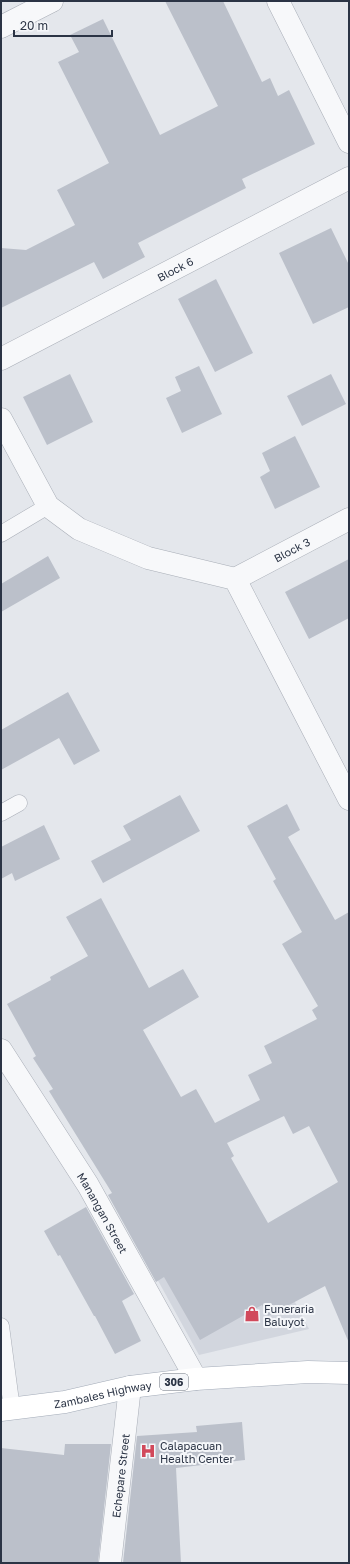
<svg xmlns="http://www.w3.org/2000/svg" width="350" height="1564" viewBox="0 0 350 1564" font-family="'Golos Text',sans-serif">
	<rect width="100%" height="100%" fill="#e4e7ec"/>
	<path fill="#d2d6de" d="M253,1221L309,1329L199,1355L156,1277Z"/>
	<path fill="#bbc0ca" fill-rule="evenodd" d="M165,1H223L262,82L270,78L278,96L289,90L315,144L242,179L246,188L138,243L145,257L103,279L94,262L1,308V248L26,250L75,225L57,190L109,163L58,62L79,52L70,35L103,19L160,135L218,106Z
		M331,228L349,265V307L313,324L279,253Z
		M216,279L253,353L215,372L178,299Z
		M199,366L222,414L182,433L166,398L181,391L175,377Z
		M70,374L93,422L47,445L23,397Z
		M331,374L346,404L302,426L287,396Z
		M295,436L320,487L275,509L260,477L270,471L262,453Z
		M48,556L60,578L1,612V584Z
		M349,559V618L309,639L285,592Z
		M68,692L100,751L74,765L59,738L1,770V730Z
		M180,795L200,831L103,883L91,861L131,840L123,826Z
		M287,804L300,830L288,837L335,920L349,912V1343L325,1286L268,1316L262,1305L200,1340L164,1277L156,1282L108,1195L112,1193L49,1091L53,1089L33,1058L36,1056L7,1004L51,980L50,977L88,956L66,917L101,898L149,988L183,969L199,997L143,1030L181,1097L196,1089L215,1123L260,1100L248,1075L272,1063L264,1046L317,1019L312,1010L318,1006L282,944L302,932L273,881L276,879L247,826ZM284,1116L293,1134L309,1126L338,1182L268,1223L231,1158L234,1156L227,1143Z
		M44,825L60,859L15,881L12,873L1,879V847Z
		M86,1207L134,1294L122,1301L141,1341L115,1354L95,1316H94L60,1255L58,1256L44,1231Z
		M242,1422L245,1460L176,1468L181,1563H123L137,1436L197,1432L196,1426Z
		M65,1444H111L98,1563H1V1448L64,1455Z"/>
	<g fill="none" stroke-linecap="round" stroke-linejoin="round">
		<g stroke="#a9aeb7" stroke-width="17">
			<path id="service" d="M1,534L48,506
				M1,813L19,803
				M1,1326L12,1409"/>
		</g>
		<g stroke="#a9aeb7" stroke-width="23">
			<g id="minor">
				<path d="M278,1L349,142"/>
				<path d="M1,27L52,1"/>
				<path id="s1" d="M1,359L349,178"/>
				<path d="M1,419L48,506L79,529L148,558L235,579L349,799"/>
				<path id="s2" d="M235,579L349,519"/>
				<path id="s3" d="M1,1050L88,1185L196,1379"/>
				<path id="s4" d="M110,1563L130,1387"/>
			</g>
		</g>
		<g stroke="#a3abb8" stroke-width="23">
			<g id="primary">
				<path id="s5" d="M1,1410L65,1402L130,1387L196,1379L308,1372L349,1373"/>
			</g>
		</g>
		<use href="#service" stroke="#f7f8fa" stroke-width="16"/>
		<use href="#minor" stroke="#f7f8fa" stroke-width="22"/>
		<use href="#primary" stroke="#fff" stroke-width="22"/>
	</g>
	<defs>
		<g id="shop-bare" transform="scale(1.2)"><path d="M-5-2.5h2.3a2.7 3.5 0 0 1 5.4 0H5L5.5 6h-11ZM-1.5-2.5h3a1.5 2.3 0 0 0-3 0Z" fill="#d1495b" stroke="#f4f6f9" stroke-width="2.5" paint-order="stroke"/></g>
		<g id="hospital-bare" transform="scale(1.2)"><path d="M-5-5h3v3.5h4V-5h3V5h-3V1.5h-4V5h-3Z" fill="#d1495b" stroke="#f4f6f9" stroke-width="2.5" paint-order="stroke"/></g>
	</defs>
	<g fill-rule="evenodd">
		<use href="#shop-bare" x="252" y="1314"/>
		<use href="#hospital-bare" x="148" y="1451"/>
	</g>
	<g text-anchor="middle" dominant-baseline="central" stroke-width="4" stroke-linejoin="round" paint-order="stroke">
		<rect fill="#f4f6f9" stroke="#676e7b" stroke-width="1" x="160" y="1374" width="28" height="16" rx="3"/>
		<g font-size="10" font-weight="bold" fill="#2b3445">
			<text x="174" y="1382">306</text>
		</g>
		<g font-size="11" fill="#2b3445" stroke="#f4f6f9">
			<text stroke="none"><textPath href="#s1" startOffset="196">Block 6</textPath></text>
			<text stroke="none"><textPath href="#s2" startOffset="64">Block 3</textPath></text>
			<text stroke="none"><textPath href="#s3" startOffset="192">Manangan Street</textPath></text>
			<text stroke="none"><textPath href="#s5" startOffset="103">Zambales Highway</textPath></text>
			<text stroke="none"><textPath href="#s4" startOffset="88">Echepare Street</textPath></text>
		</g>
		<g font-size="11" fill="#2b3445" stroke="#f4f6f9" text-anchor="start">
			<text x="264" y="1308">Funeraria<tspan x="264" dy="13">Baluyot</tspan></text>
			<text x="160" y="1445">Calapacuan<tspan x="160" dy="13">Health Center</tspan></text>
		</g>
	</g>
	<rect width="350" height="1564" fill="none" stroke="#2b3445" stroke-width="4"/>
	<path d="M14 30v6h98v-6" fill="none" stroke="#2b3445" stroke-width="2"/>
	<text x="20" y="30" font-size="12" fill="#2b3445" stroke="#f4f6f9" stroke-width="3" paint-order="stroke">20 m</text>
</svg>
